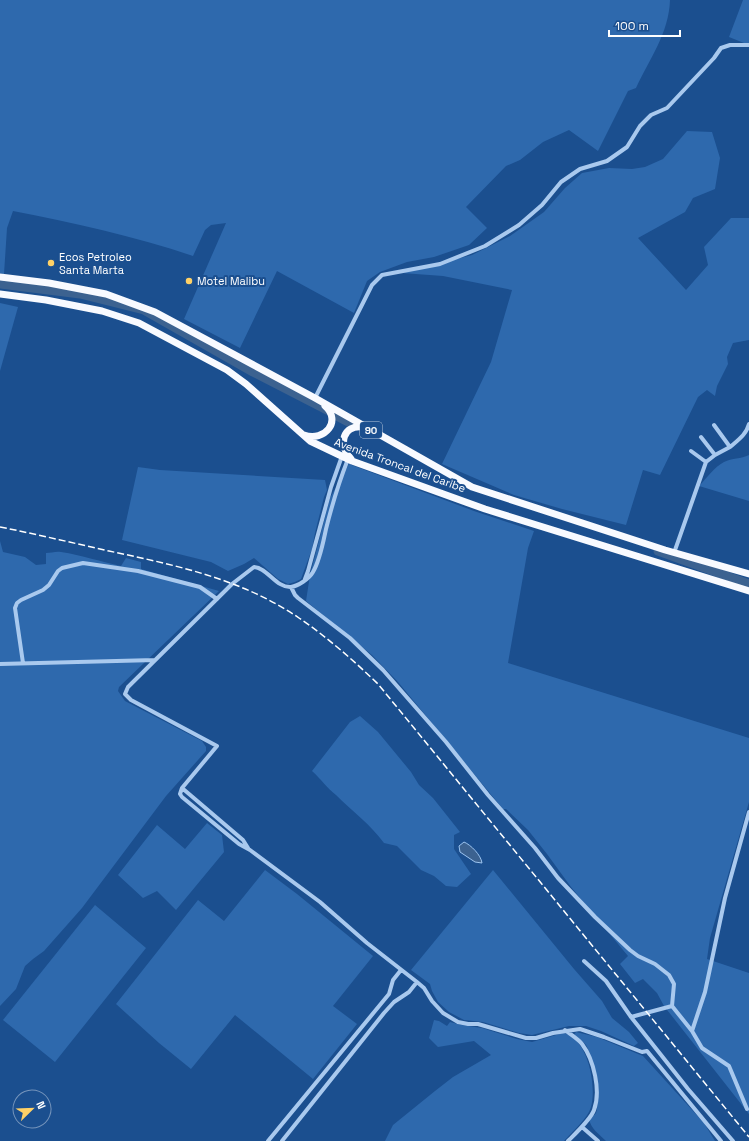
<svg xmlns="http://www.w3.org/2000/svg" width="749" height="1141" viewBox="0 0 749 1141" font-family="'Space Grotesk',sans-serif">
	<rect width="100%" height="100%" fill="#1b4f8f"/>
	<path fill="#2e69ad" d="M0,0H670C669,33 649,60 636,88L628,91L598,151L569,130L543,142L520,160L506,166L466,207L487,228L469,245L434,257L407,262L380,272L367,281L354,313L277,271L240,348L184,319L226,223L211,225L205,230L193,256C134,236 74,223 13,211L7,228L4,274L0,273Z
		M743,0H749V45L729,37Z
		M687,131L712,132L720,158L715,189L693,198L685,212L638,238L686,290L708,265L704,247L731,218H749V340L733,343L727,357L728,364L717,386L715,396L707,390L698,397L660,475L643,470L626,525L562,509L514,495L442,464L491,362L512,290L443,276L402,273L472,255L510,236L544,212L565,188L582,173L609,168L632,169L645,167L663,159Z
		M0,303L18,307L0,371Z
		M749,455V501L699,486C707,478 714,467 724,462C732,458 741,459 749,455Z
		M349,464L474,511L534,531L528,548L508,663L749,738V802L710,938L707,959L749,973V1114L664,1006L657,993L643,979L635,983L620,964L628,956L571,887L547,854L528,830L506,809H503L398,682L372,655L306,601L310,575L330,498Z
		M138,467L160,470L325,480L327,490L324,497L315,533L312,549L301,579L295,582L288,584L278,579L254,558L244,564L228,571L211,562L122,540Z
		M0,541L3,552L25,557L36,565L46,564V553C51,553 56,551 61,552C82,555 101,562 121,566L126,558L141,562V569L219,591L119,687L118,691L125,701L202,741L206,747V751L166,796L82,908L44,951L33,959L25,966L16,989L0,1006Z
		M360,716L378,732L411,772L419,785L433,798L460,832L454,835V849L471,874L457,887L446,886L434,876L421,870L397,846L384,843C371,825 352,811 336,795C327,788 321,779 312,771L350,722Z
		M207,823L222,835L224,852L176,910L157,891L143,898L118,875L157,825L185,849Z
		M265,870L297,894L373,956L333,1006L357,1024L313,1079L235,1015L191,1069L159,1043L116,1004L198,900L224,921Z
		M493,870L574,969L602,1001L612,1018L629,1032L638,1043L634,1046L601,1031L586,1026H569L532,1035L519,1033L483,1022L464,1020L449,1012L438,1002L432,991L430,984L411,970Z
		M95,905L146,948L55,1062L3,1020Z
		M434,1020L439,1021L447,1026L450,1022L462,1025L482,1028L517,1039L532,1042L563,1033C588,1037 597,1087 591,1107C588,1118 572,1132 564,1141H385L393,1125L435,1091L453,1077L491,1055L474,1041L438,1047L429,1038Z
		M576,1032L597,1037L643,1056L704,1123L715,1141H606C599,1134 591,1129 589,1119C591,1117 595,1115 596,1113C601,1100 593,1057 586,1045C583,1041 578,1038 574,1035Z"/>
	<path fill="#3c6290" stroke="#9cc4f0" d="M464,842C471,845 481,855 482,863L475,862L460,852L459,846Z"/>
	<g fill="none" stroke-linecap="round" stroke-linejoin="round">
		<path stroke="#3c6290" stroke-width="9" d="M0,284L80,294L144,310L253,372L327,410
			M333,414L354,425
			M658,551L749,584"/>
		<path stroke="#a9c9ee" stroke-width="4" d="M315,398L372,285L382,275L440,264L485,246L519,225L542,205L561,182L580,169L607,161L627,147L640,126L651,115L667,108L714,58L721,48L730,45H749
			M714,425L730,447C738,440 746,435 749,424
			M701,437L715,455
			M691,451L706,462
			M348,459C339,482 332,505 326,529C323,543 320,560 313,572C309,579 298,586 291,587C276,588 268,568 254,567L232,584L128,687L125,694L131,700L217,746L182,788L180,794L182,797L239,844L250,850L320,902L367,943L417,982L424,988L432,1001L443,1013L458,1022L468,1024H478L526,1038H536L553,1033L580,1029L604,1037L642,1052L647,1051L721,1141
			M674,553L706,462L715,455L730,447
			M305,579L308,571L331,487L342,456
			M291,587L295,595L298,598L350,638L383,670L446,742L488,795L535,848L558,878L595,917L630,950L638,956L655,964L669,975L674,984L672,1006L692,1031L702,1048L729,1066L747,1109
			M23,663L15,608L17,603L21,600L43,590L49,585L58,571L62,568L83,563L138,571L200,587L217,599
			M0,664L155,660
			M182,788L243,840L248,848
			M584,961L606,981L631,1017L688,1089L733,1141
			M631,1017L672,1006
			M565,1030C571,1035 578,1039 582,1044C594,1060 601,1091 594,1110C591,1119 575,1134 568,1141
			M692,1031L705,992L725,898L749,812
			M582,1127L598,1141
			M268,1141L389,994L393,980L401,970
			M282,1141L384,1013L394,1002L409,992L417,982"/>
		<path stroke="#f8faff" stroke-width="7" d="M0,277L49,283L106,294L155,312L315,398L472,487L665,550L749,574
			M0,294L46,300L102,311L139,323L227,370L246,384L310,441L352,461L485,509L749,591
			M304,435C325,442 342,421 325,406
			M351,459C338,445 342,424 364,427"/>
		<path stroke="#fff" stroke-width="1.5" stroke-dasharray="7 3" stroke-linecap="butt" d="M0,527C36,534 73,543 109,551C175,565 242,579 299,618C327,637 353,660 378,684L749,1137"/>
	</g>
	<g fill="#ffd166" stroke="#1b4f8f" stroke-width="1.5">
		<circle cx="51" cy="263" r="4"/>
		<circle cx="189" cy="281" r="4"/>
	</g>
	<g text-anchor="middle" dominant-baseline="central" stroke-width="4" stroke-linejoin="round" paint-order="stroke">
		<rect fill="#1b4f8f" stroke="#bbcadd" stroke-width="1" x="360" y="422" width="22" height="16" rx="3"/>
		<g font-size="10" font-weight="bold" fill="#fff">
			<text x="371" y="430">90</text>
		</g>
		<g font-size="11" fill="#fff" stroke="#1b4f8f" text-anchor="start">
			<text x="59" y="257">Ecos Petroleo<tspan x="59" dy="13">Santa Marta</tspan></text>
			<text x="197" y="281">Motel Malibu</text>
		</g>
		<g font-size="11" fill="#fff" stroke="#1b4f8f">
			<text transform="translate(400 465) rotate(20)">Avenida Troncal del Caribe</text>
		</g>
	</g>
	<g transform="translate(32 1109) rotate(67)"><circle r="19" fill="#1b4f8f" stroke="#7695bc"/>
	<path d="M0-3L7 15L0 10L-7 15Z" fill="#ffd166"/>
	<text y="-6" font-size="11" font-weight="bold" text-anchor="middle" fill="#ffffff">N</text>
	</g>
	<path d="M609 30v6h71v-6" fill="none" stroke="#ffffff" stroke-width="2"/>
	<text x="615" y="30" font-size="12" fill="#ffffff" stroke="#1b4f8f" stroke-width="3" paint-order="stroke">100 m</text>
</svg>
